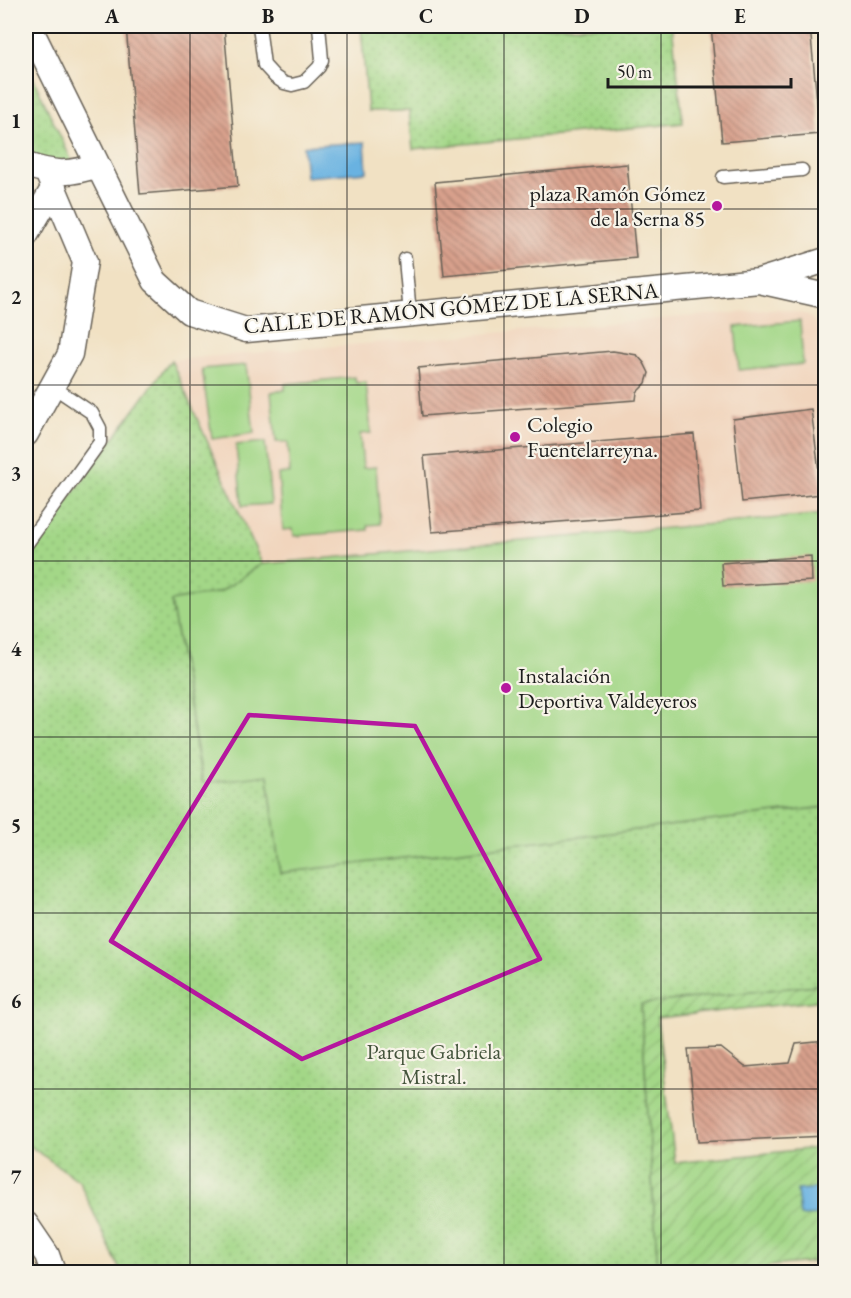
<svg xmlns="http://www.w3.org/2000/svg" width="851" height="1298" viewBox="0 0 851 1298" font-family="'EB Garamond',serif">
	<defs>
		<pattern id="park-dots" width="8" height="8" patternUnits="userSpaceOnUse" patternTransform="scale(1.5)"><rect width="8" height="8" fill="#a3d787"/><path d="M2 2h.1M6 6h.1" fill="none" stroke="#8cb874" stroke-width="1.8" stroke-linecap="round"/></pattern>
		<pattern id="garden-furrows" width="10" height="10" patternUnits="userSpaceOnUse" patternTransform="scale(1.5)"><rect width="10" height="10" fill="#a3d787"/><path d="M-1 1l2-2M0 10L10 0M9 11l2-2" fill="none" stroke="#8cb874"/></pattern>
		<pattern id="building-back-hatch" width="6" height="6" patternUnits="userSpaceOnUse" patternTransform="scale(1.5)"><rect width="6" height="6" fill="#d8a08c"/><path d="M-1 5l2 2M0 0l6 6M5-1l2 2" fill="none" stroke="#ae8272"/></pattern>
	</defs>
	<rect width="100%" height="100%" fill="#f7f3e8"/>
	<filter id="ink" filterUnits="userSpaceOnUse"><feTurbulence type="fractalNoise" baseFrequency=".0167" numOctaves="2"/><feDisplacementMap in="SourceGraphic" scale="12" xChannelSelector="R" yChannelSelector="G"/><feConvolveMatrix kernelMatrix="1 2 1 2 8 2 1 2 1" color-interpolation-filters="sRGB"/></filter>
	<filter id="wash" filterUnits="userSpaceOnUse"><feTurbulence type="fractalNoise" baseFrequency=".008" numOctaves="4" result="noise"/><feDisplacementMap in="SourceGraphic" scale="24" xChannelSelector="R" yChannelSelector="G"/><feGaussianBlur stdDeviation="1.35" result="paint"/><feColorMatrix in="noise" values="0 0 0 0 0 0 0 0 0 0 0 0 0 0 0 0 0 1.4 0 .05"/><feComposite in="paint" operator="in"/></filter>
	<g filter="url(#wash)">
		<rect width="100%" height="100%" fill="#f1e1c3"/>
		<path fill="#f1d5bd" d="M780,309L808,315L825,333V514L262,564L171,360Z"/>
		<path fill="url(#park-dots)" stroke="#607a52" stroke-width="1.5" d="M361,26H672L683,123L413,149L409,111H368Z
			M26,63L77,172L26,164Z
			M171,360L262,564L220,592L171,601L202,782L268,775L280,873L825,807V984L641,1005L658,1272H121L79,1181L26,1143V557Z"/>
		<path fill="url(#garden-furrows)" stroke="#607a52" stroke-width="1.5" d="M825,984V1000L657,1018L675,1163L825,1147V1266L814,1262L769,1266L761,1272H658L641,1004Z"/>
		<path fill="#a3d787" stroke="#607a52" stroke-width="1.5" d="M800,321L803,364L739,370L735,327Z
			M246,365L254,433L212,439L202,369Z
			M355,377L356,383L366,382L371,433L360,434L363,468L376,467L380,524L368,525V530L294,536L293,529L283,530L278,474L290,473L288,442H276L271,392L285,390V384Z
			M265,442L271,504L242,506L236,445Z
			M825,514V807L280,873L268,775L203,783L171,601L220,592L262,564Z"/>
		<path fill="#69b2e1" stroke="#42677e" stroke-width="1.5" d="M365,142L367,172L306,177L303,146Z
			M825,1188V1215L800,1216L797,1190Z"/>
		<g id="blocks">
			<path fill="url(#building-back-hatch)" d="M126,26H224L238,186L140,194Z
				M711,26H810L820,134L722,142Z
				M627,164L636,258L444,276L435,182Z
				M613,351L637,355L644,363L649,373L646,383L637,392L636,400L422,416L418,368Z
				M811,409L822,494L742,502L733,419Z
				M694,434L700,511L432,532L424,456Z
				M811,556L812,581L723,586L721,563Z
				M826,1041V1136L698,1142L688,1049L721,1048L745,1067L790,1063L796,1044Z"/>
		</g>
	</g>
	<g filter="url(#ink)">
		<use href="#blocks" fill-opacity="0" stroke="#676156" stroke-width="1.5"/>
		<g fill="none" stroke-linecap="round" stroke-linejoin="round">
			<g stroke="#676156" stroke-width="15">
				<path id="service" d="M259,26L264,65L275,77L284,83L292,85L304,82L319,67L322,60L319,26
					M723,177L802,170
					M405,259L410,314
					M26,545L100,442V428L92,413L52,386"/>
			</g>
			<g stroke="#676156" stroke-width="27">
				<path id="minor" d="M29,26L155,281L189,312L246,330L759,281L826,260
					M26,165C53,174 70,175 97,165
					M26,235L54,187
					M759,281L826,296
					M26,434L70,354L85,262L47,172
					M26,1224L47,1255L53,1272"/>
			</g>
			<use href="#service" stroke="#fff" stroke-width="12"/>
			<use href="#minor" stroke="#fff" stroke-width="24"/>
		</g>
	</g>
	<path fill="none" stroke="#b5179e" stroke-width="4.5" stroke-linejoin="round" d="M249,715L415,726L540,959L302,1059L111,941Z"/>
	<path fill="none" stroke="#1c1c1c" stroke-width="1.5" stroke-opacity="0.55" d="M190,26V1272M347,26V1272M504,26V1272M661,26V1272M26,209H826M26,385H826M26,561H826M26,737H826M26,913H826M26,1089H826"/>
	<g fill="#b5179e" stroke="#f7f3e8" stroke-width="2">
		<circle cx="717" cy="206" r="6"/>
		<circle cx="515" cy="437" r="6"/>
		<circle cx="506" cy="688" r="6"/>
	</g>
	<g text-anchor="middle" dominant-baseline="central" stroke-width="4.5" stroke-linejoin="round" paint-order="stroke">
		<g font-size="22" fill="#1c1c1c" stroke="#f7f3e8" text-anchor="start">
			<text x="705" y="193" text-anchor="end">plaza Ramón Gómez<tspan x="705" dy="25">de la Serna 85</tspan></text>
			<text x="527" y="424">Colegio<tspan x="527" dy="25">Fuentelarreyna.</tspan></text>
			<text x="518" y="675">Instalación<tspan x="518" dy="25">Deportiva Valdeyeros</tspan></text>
		</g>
		<g font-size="22" fill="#1c1c1c" stroke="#f7f3e8">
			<text transform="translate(451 308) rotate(-5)">CALLE DE RAMÓN GÓMEZ DE LA SERNA</text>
		</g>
		<g font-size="22" fill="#44543c" stroke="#f7f3e8">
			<text x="434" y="1051">Parque Gabriela<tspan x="434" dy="25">Mistral.</tspan></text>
		</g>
	</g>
	<rect width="851" height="1298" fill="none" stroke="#f7f3e8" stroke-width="66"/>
	<path d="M608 78v9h183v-9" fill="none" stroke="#1c1c1c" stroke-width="3"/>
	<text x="617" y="78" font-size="18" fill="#1c1c1c" stroke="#f7f3e8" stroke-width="4.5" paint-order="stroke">50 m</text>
	<rect x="33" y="33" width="785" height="1232" fill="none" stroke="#1c1c1c" stroke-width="2"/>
	<g font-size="20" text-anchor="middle" font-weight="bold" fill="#1c1c1c">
		<text x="112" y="23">A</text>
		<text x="268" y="23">B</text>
		<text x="426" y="23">C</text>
		<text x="582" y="23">D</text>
		<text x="740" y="23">E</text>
		<text x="16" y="128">1</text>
		<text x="16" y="304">2</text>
		<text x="16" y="480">3</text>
		<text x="16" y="656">4</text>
		<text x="16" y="832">5</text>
		<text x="16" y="1008">6</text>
		<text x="16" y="1184">7</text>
	</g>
</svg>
